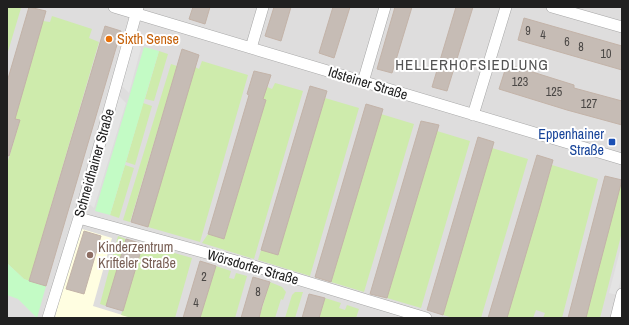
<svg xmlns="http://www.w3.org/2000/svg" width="629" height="325" viewBox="0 0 629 325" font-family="'Archivo Narrow',sans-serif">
	<rect width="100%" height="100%" fill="#f1ede6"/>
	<path fill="#dedddd" d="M7,7H622V318H7Z"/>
	<path fill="#fffee1" d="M82,229L112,238L93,306L132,318H55L60,296Z"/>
	<path fill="#ceebac" d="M7,7L21,8L7,55Z
		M52,16L92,29L89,38L99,42L29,281L24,279L7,263V164L20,121L15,119L43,21L50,22Z
		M159,51L168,54L154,101L145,99Z
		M202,61L248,75L200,242L148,227L195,67L199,69Z
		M171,64L177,66L130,222L123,220Z
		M275,83L303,91L254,259L202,243L208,234L224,239L266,100L263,99L267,87L272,89Z
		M325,98L359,108L310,276L258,260L261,250L278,255Z
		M143,103L152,106L135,165L126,162Z
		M381,114L414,124L364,292L331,282Z
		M437,131L470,141L421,308L387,298Z
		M492,148L528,159L481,318H453L443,315Z
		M125,165L134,168L119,218L110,215Z
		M552,165L598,179L562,318H543L545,313L536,310L533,318H506Z
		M620,185L622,186V232L600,318H586Z
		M118,236L126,239L106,306L100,304Z
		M143,244L192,258L175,318H132L121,315Z
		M216,266L231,271L229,278L234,279L236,273L247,276L235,318H200Z
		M270,282L282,287L286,292L283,300L281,299L275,318H259Z
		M295,292H303L295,318H285L292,295Z
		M325,298L341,303L339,308L345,310L347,305L359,309L356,318H319Z"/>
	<path fill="#c3fbc5" d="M144,47L159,51L110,215L95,211Z
		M7,263L24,279L46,286L37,318L12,293L18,299L7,295Z"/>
	<path fill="#e4e4e4" d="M134,42L141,48L129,93L121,85Z
		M118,95L126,103L94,208L86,201Z
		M622,243V275L617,295L609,293Z"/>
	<path fill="#c6bcb5" stroke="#c3b3a8" d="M29,7L46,11L15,119L20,120L9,156L7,155V82Z
		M193,7H210L205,24L189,19Z
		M274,7H291L281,41L265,36Z
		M333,7H350L334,58L319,53Z
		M395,7H412L392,73L377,69Z
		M456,7H473L447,91L432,87Z
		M524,18L622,46V70L518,40Z
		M105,26L121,31L46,286L29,281Z
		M182,49L199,55L148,227L131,222Z
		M507,64L574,85V88L622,101V125L567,110L499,89Z
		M254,71L271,75L263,99L266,100L224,239L208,234L249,95L247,94Z
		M310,86L327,91L278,255L261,250Z
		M366,104L383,109L331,282L315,277Z
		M421,121L439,125L387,298L370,294Z
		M478,137L494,142L443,315L427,310Z
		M537,155L553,160L539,210L507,318H488Z
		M605,176L622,180L596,279L586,318H568Z
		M84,231L101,236L84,294L66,289Z
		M126,239L143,244L123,311L106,306Z
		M200,261L216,266L200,318H183Z
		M253,277L270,282L262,306L259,318H241Z
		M309,294L325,298L319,318H302Z"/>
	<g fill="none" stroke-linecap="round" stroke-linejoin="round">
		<g stroke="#a7a7a7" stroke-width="12">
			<path id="street" d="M114,7L622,159
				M552,7L622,27
				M251,48L263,7
				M363,82L385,7
				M473,115L506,7
				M79,218L254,266L426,318
				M48,318L79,218L138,7
				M616,318L622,294"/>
		</g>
		<use href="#street" stroke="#fff" stroke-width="11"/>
	</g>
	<circle fill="#e8710a" stroke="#fff" stroke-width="1.5" cx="109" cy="39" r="4"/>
	<rect fill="#1a4fb4" stroke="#fff" stroke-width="1.5" x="608" y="138" width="8" height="8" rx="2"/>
	<circle fill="#8d6e63" stroke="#fff" stroke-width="1.5" cx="90" cy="255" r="4"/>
	<g text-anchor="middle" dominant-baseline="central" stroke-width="4" stroke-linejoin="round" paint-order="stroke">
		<g font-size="12" fill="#4a4745">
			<text x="528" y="31">9</text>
			<text x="543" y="35">4</text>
			<text x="567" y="42">6</text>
			<text x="581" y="47">8</text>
			<text x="606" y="54">10</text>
			<text x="520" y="82">123</text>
			<text x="554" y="92">125</text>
			<text x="589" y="104">127</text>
			<text x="204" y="277">2</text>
			<text x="258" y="292">8</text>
			<text x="196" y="303">4</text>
		</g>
		<g font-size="14" fill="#c56008" stroke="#fff" text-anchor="start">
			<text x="117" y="39">Sixth Sense</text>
		</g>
		<g font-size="14" fill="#202020" stroke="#fff">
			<text transform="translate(368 83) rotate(17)">Idsteiner Straße</text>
			<text transform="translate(94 163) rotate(-74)">Schneidhainer Straße</text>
			<text transform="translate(253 267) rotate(16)">Wörsdorfer Straße</text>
		</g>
		<g font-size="14" fill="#164399" stroke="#fff" text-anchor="end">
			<text x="604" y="134">Eppenhainer<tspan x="604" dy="16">Straße</tspan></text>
		</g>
		<g font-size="14" fill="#785e54" stroke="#fff" text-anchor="start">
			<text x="98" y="247">Kinderzentrum<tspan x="98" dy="16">Krifteler Straße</tspan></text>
		</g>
		<g font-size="15" letter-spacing="1" fill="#535353" stroke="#fff">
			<text x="472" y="64">HELLERHOFSIEDLUNG</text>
		</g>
	</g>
	<rect width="629" height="325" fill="none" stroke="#202020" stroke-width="16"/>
</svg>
